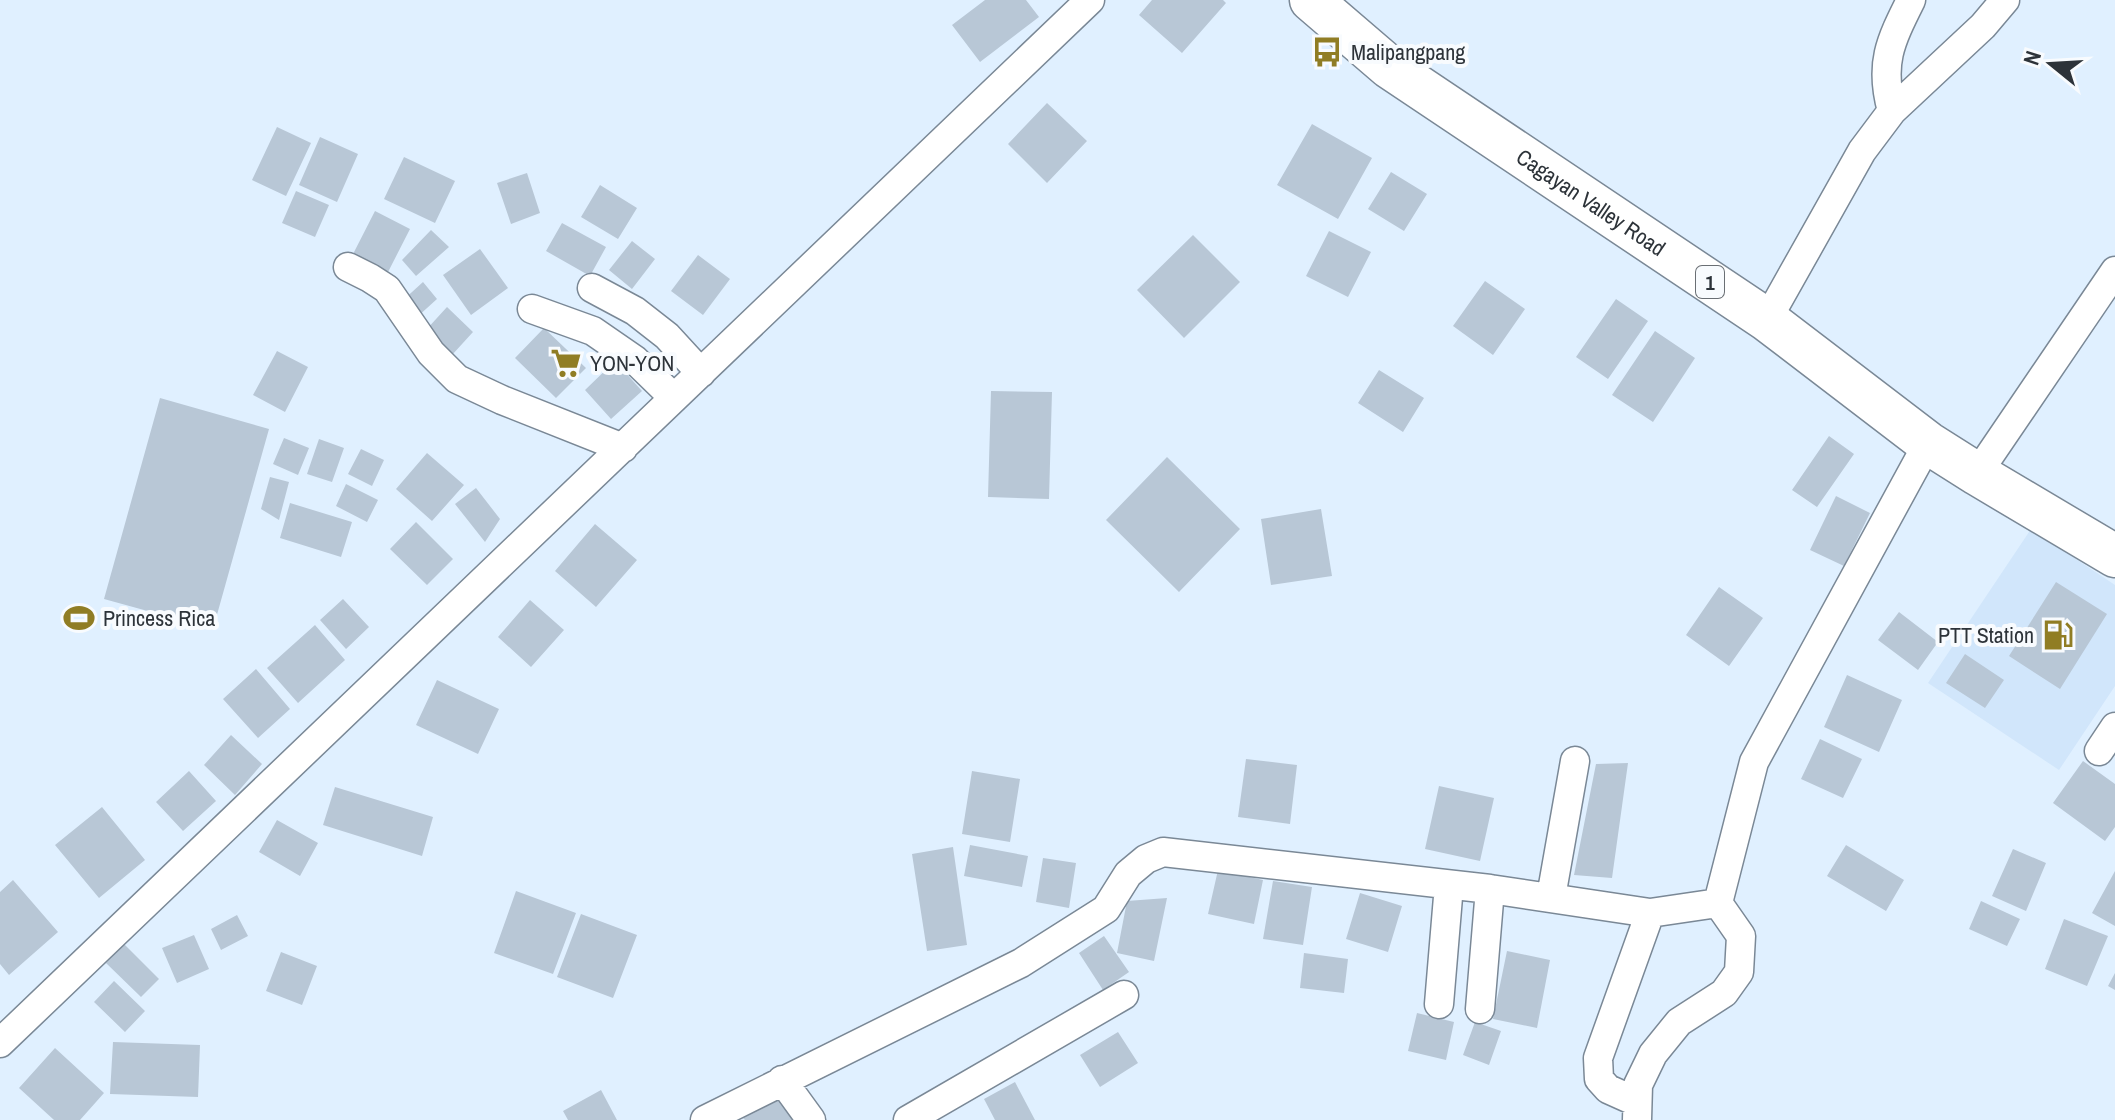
<svg xmlns="http://www.w3.org/2000/svg" width="2115" height="1120" viewBox="0 0 2115 1120" font-family="'Archivo Narrow',sans-serif">
	<rect width="100%" height="100%" fill="#e0f0ff"/>
	<path fill="#d1e6fb" d="M2031,529L2115,585V686L2059,770L1928,683Z"/>
	<path fill="#b8c7d6" d="M985,0H1026L1039,17L980,62L952,25Z
		M1152,0H1223L1226,3L1182,53L1139,15Z
		M1047,103L1087,141L1047,183L1008,144Z
		M1312,124L1372,158L1338,219L1277,185Z
		M277,127L311,143L286,196L252,180Z
		M320,137L358,154L337,202L299,185Z
		M404,157L455,181L435,223L384,199Z
		M1391,172L1427,194L1404,231L1368,209Z
		M527,173L540,213L511,224L497,183Z
		M600,185L637,208L618,239L581,217Z
		M296,191L329,205L315,237L282,223Z
		M375,211L410,229L386,276L351,258Z
		M562,223L606,247L590,276L546,251Z
		M431,230L449,247L416,276L402,260Z
		M1329,231L1371,252L1348,297L1306,276Z
		M1193,235L1240,282L1184,338L1137,290Z
		M632,241L655,259L632,289L609,270Z
		M480,249L508,288L471,315L443,275Z
		M698,255L730,279L703,315L671,291Z
		M1485,281L1525,309L1493,355L1453,326Z
		M423,282L437,299L416,318L401,302Z
		M1616,299L1648,321L1608,379L1576,357Z
		M447,307L473,332L452,355L426,330Z
		M544,328L586,368L556,398L515,358Z
		M1655,331L1695,358L1653,422L1612,395Z
		M277,351L308,367L285,412L253,395Z
		M615,361L642,391L611,419L585,390Z
		M1379,370L1424,398L1403,432L1358,403Z
		M991,391L1052,392L1049,499L988,497Z
		M160,398L269,429L213,629L104,599Z
		M1829,436L1854,454L1817,507L1792,490Z
		M284,438L309,448L298,475L273,464Z
		M319,439L344,448L332,482L307,474Z
		M361,449L384,460L372,486L348,474Z
		M427,453L464,485L432,521L396,489Z
		M1167,457L1240,529L1179,592L1106,520Z
		M270,477L289,482L279,520L261,509Z
		M346,484L378,500L367,522L336,506Z
		M476,488L500,519L485,542L455,504Z
		M1836,496L1870,513L1844,566L1810,550Z
		M290,503L352,522L341,557L280,538Z
		M1321,509L1332,576L1271,585L1261,519Z
		M416,522L453,559L427,585L390,549Z
		M595,524L637,560L596,607L555,571Z
		M2056,582L2107,614L2060,689L2009,656Z
		M1719,587L1763,618L1729,666L1686,635Z
		M343,599L369,627L346,649L320,620Z
		M530,600L564,630L531,667L498,637Z
		M1899,612L1938,642L1918,670L1878,640Z
		M315,625L345,660L298,703L267,668Z
		M1965,654L2004,680L1985,708L1946,683Z
		M256,669L290,709L258,738L223,699Z
		M1847,675L1902,700L1879,752L1824,727Z
		M437,680L499,709L478,754L416,725Z
		M231,735L262,764L235,795L204,765Z
		M1820,739L1862,759L1843,798L1801,779Z
		M1246,759L1297,765L1290,824L1238,817Z
		M2083,761L2115,784V827L2105,841L2053,803Z
		M1628,763L1612,878L1574,875L1596,764Z
		M189,771L216,801L183,831L156,802Z
		M972,771L1020,779L1010,842L962,834Z
		M1439,786L1494,798L1480,861L1425,849Z
		M335,787L433,817L422,856L323,825Z
		M102,807L145,860L99,898L55,845Z
		M277,820L318,843L300,876L259,852Z
		M970,845L1028,856L1022,887L964,876Z
		M1846,845L1904,880L1886,911L1827,876Z
		M953,847L967,945L927,951L912,854Z
		M2013,849L2046,863L2026,911L1992,896Z
		M1043,858L1076,863L1069,908L1036,902Z
		M1218,870L1263,880L1254,924L1208,914Z
		M2115,871V926L2092,913Z
		M13,880L58,932L9,975L0,964V892Z
		M1273,881L1312,887L1303,945L1263,939Z
		M516,891L576,913L553,974L494,953Z
		M1360,893L1402,906L1388,952L1346,939Z
		M1167,898L1154,961L1117,953L1127,901Z
		M1981,901L2020,919L2007,946L1969,929Z
		M581,914L637,935L613,998L557,977Z
		M237,915L248,936L221,950L211,929Z
		M2064,919L2108,936L2087,986L2045,969Z
		M194,935L209,969L177,983L162,948Z
		M1104,936L1129,972L1103,990L1079,953Z
		M124,944L159,979L141,997L106,963Z
		M1507,951L1550,960L1537,1028L1493,1019Z
		M281,952L317,966L302,1005L266,991Z
		M1304,953L1348,959L1344,993L1300,988Z
		M2115,973V990L2108,986Z
		M114,981L145,1011L125,1032L94,1002Z
		M1417,1013L1454,1022L1446,1060L1408,1051Z
		M1475,1022L1501,1031L1489,1065L1463,1055Z
		M1118,1032L1138,1063L1100,1087L1080,1055Z
		M113,1042L200,1045L198,1097L110,1094Z
		M55,1048L104,1093L80,1120H54L19,1088Z
		M1015,1082L1035,1120H995L984,1099Z
		M601,1090L617,1120H568L563,1111Z
		M777,1091L800,1120H745L743,1118Z"/>
	<g fill="none" stroke-linecap="round" stroke-linejoin="round">
		<g stroke="#7a8896" stroke-width="31">
			<path id="minor" d="M1892,111C1879,64 1890,42 1911,0
				M348,267L370,278L387,289L431,353L457,379L502,400L623,448
				M592,288L635,311L667,336L701,373
				M532,309L593,331L635,360L674,398
				M1767,320L1862,151L1892,111L1983,26L2005,0
				M1977,474L2115,271
				M2099,751L2115,727
				M1551,897L1575,761
				M1439,1004L1449,885
				M1480,1009L1490,889
				M0,1043L1090,0
				M782,1080L811,1120
				M1637,1102L1608,1089L1599,1079L1598,1058L1650,913
				M705,1120L1021,963L1106,909L1128,874L1146,859L1163,852L1490,889L1650,913L1718,903L1754,762L1928,443
				M908,1120L1124,995
				M1637,1120L1638,1085L1653,1054L1679,1022L1724,993L1739,972L1741,936L1718,903"/>
		</g>
		<g stroke="#7a8896" stroke-width="45">
			<g id="highway">
				<path id="s1" d="M1311,0L1389,67L1767,320L1928,443L1977,474L2115,556"/>
			</g>
		</g>
		<use href="#minor" stroke="#fff" stroke-width="28"/>
		<use href="#highway" stroke="#fff" stroke-width="42"/>
	</g>
	<defs>
		<g id="bus-bare" transform="scale(2.4)"><path d="M-5-6H5V4H4V6H2V4H-2V6H-4V4H-5ZM-3.5-4V0h7V-4ZM-3.5 1.2v1.5H-2V1.2ZM2 1.2v1.5H3.5V1.2Z" fill="#907d24" stroke="#f8fbfe" stroke-width="2.5" paint-order="stroke"/></g>
		<g id="supermarket-bare" transform="scale(2.4)"><path d="M-6-5.5h2.5l.6 2H6L4.5 2H-2.5L-4.4-4H-6ZM-1.5 3.2a1.3 1.3 0 1 0 .1 0ZM3 3.2a1.3 1.3 0 1 0 .1 0Z" fill="#907d24" stroke="#f8fbfe" stroke-width="2.5" paint-order="stroke"/></g>
		<g id="stadium-bare" transform="scale(2.4)"><path d="M0-5a6.5 5 0 1 0 0 10a6.5 5 0 1 0 0-10ZM-3.5-1.8h7v3.6h-7Z" fill="#907d24" stroke="#f8fbfe" stroke-width="2.5" paint-order="stroke"/></g>
		<g id="fuel-bare" transform="scale(2.4)"><path d="M-5.5-6h7V0h2V4h1.3V-2.5L3-4.5l.8-.8L6-3V5H2.5V1h-1V6h-7ZM-4.2-4.7v3.2H.2V-4.7Z" fill="#907d24" stroke="#f8fbfe" stroke-width="2.5" paint-order="stroke"/></g>
	</defs>
	<g fill-rule="evenodd">
		<use href="#bus-bare" x="1327" y="52"/>
		<use href="#supermarket-bare" x="566" y="363"/>
		<use href="#stadium-bare" x="79" y="618"/>
		<use href="#fuel-bare" x="2058" y="635"/>
	</g>
	<g text-anchor="middle" dominant-baseline="central" stroke-width="8" stroke-linejoin="round" paint-order="stroke">
		<rect fill="#f8fbfe" stroke="#6a6f74" stroke-width="2" x="1696" y="266" width="28" height="32" rx="6"/>
		<g font-size="20" font-weight="bold" fill="#2d3339">
			<text x="1710" y="282">1</text>
		</g>
		<g font-size="22" fill="#2d3339" stroke="#f8fbfe" text-anchor="start">
			<text x="1351" y="52">Malipangpang</text>
			<text x="590" y="363">YON-YON</text>
			<text x="103" y="618">Princess Rica</text>
			<text x="2034" y="635" text-anchor="end">PTT Station</text>
		</g>
		<g font-size="22" fill="#2d3339" stroke="#f8fbfe">
			<text stroke="none"><textPath href="#s1" startOffset="346">Cagayan Valley Road</textPath></text>
		</g>
	</g>
	<g transform="translate(2051 64) rotate(288)" stroke="#f8fbfe" stroke-width="6" paint-order="stroke">
	<path d="M0-6L14 30L0 20L-14 30Z" fill="#2d3339"/>
	<text y="-12" font-size="22" font-weight="bold" text-anchor="middle" fill="#2d3339">N</text>
	</g>
</svg>
